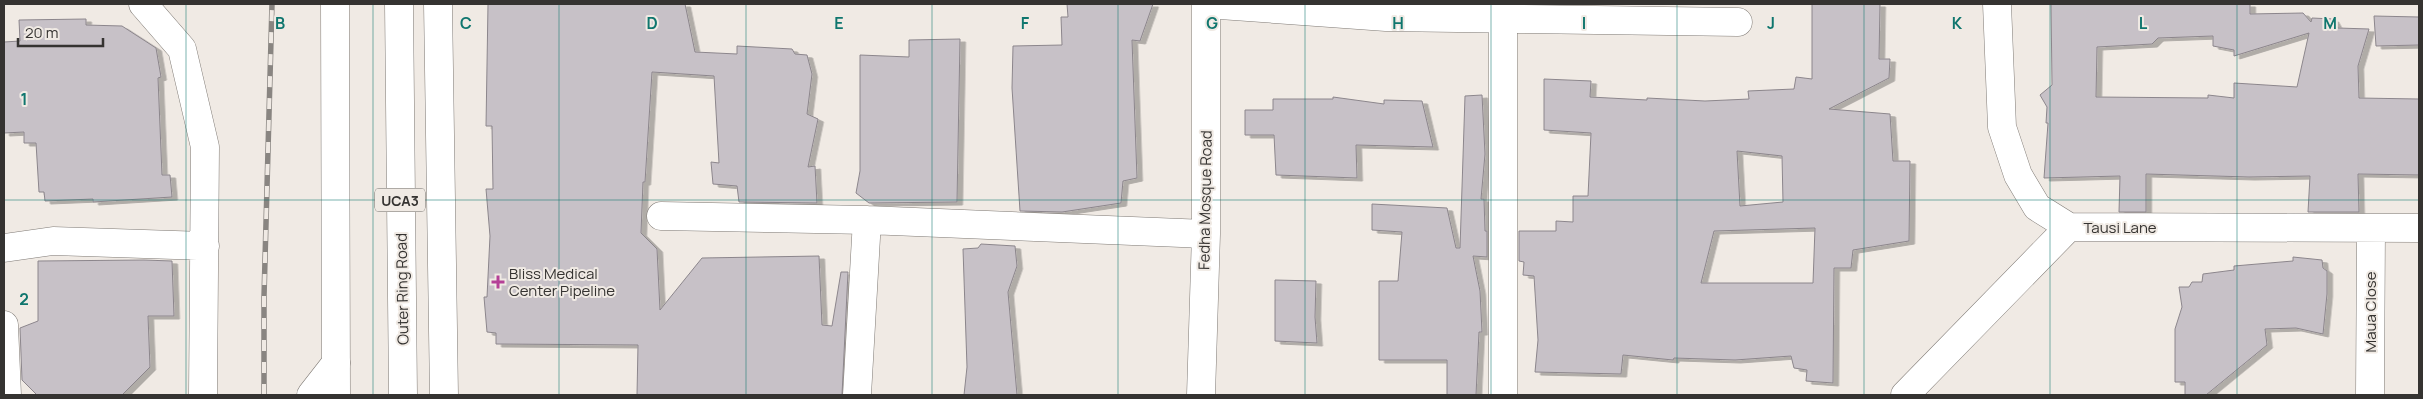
<svg xmlns="http://www.w3.org/2000/svg" width="2423" height="399" viewBox="0 0 2423 399" font-family="Manrope,sans-serif">
	<defs>
		<filter id="shadow"><feDropShadow dx="5.5" dy="3" stdDeviation="0" flood-color="#0004"/></filter>
	</defs>
	<rect width="100%" height="100%" fill="#f0eae4"/>
	<path fill="#c7c1c7" stroke="#8c868c" fill-rule="evenodd" filter="url(#shadow)" d="M488,4H685L695,52L737,54V46L792,49L795,54L807,55L812,74L807,114L818,119L808,167L815,166L817,203L739,202L737,186L713,184L711,162L719,163L714,76L652,72L645,182H643L641,233L657,249L660,310L702,258L819,256L822,325L832,326L841,272H848L842,395H637L638,345L496,344V333L487,332L484,297H487L490,236L486,189H493L492,126H486Z
		M1067,4H1153L1140,41L1132,40L1137,178L1123,181L1121,203L1062,212L1020,211L1012,88L1013,46L1062,45L1061,17H1068Z
		M1812,4H1880L1879,59H1890L1889,78L1829,109L1890,114L1893,161H1910L1909,241L1853,250L1851,268H1834L1833,383L1806,381L1807,370L1794,368L1791,356L1735,360L1674,358L1673,360L1623,355L1621,374L1535,372L1538,340L1534,276L1523,275L1524,262L1519,261V231H1556V221L1573,222V196H1588L1591,133L1544,130V79L1591,81L1590,97L1647,100V98L1705,101L1749,99L1748,91L1794,89L1796,77L1812,79ZM1737,151L1782,156L1783,202L1740,206ZM1815,228L1813,283H1701L1714,231Z
		M2051,4H2250V14L2303,13L2311,22L2312,18L2333,19L2338,28L2369,29L2358,66L2359,98L2419,99V175L2358,174L2359,212H2308L2310,176L2249,177L2146,174V212H2119L2120,176L2044,178L2048,123H2046L2047,107L2040,95L2052,85ZM2309,33L2297,87L2234,83V98L2208,95V98L2096,97L2097,47L2152,44L2158,38L2213,36V46L2234,50V56Z
		M2374,16L2419,17V45L2376,46Z
		M86,19V25L122,26L156,48L161,77L158,78L162,175H170L172,197L93,202V199L45,201L44,192H39L36,143H24V132L4,133V42L20,41L19,20Z
		M960,39L957,202L869,203L856,193L860,171V55L909,57V40Z
		M1482,95L1485,154L1481,199H1484L1485,231H1487V257L1473,256L1480,291L1482,332H1479L1476,395H1447V360H1379V281H1398L1402,232L1372,230V204L1447,208L1456,248H1460L1465,96Z
		M1333,97L1384,104V100L1422,101L1433,147L1356,145L1357,178L1276,175L1274,135H1245V110H1273V99H1333Z
		M981,244L1015,246L1017,266L1008,292L1017,395H964L967,367L963,249L978,248Z
		M2293,257L2322,260L2323,268L2327,271V294L2323,334L2296,328L2265,329L2267,345L2206,395H2185V382H2175V329L2182,307L2179,287H2189L2192,282H2202L2203,274L2234,270V266L2293,261Z
		M144,260L172,261L174,316H148L150,367L122,395H37L22,380L20,328L38,321V261Z
		M1275,280L1316,281L1315,317L1317,343L1275,341Z"/>
	<g fill="none" stroke-linecap="round" stroke-linejoin="round">
		<g stroke="#7f7a75" stroke-width="29">
			<path id="street" d="M143,4L182,49L205,147L203,395
				M1206,4L1386,17L1738,22
				M1997,4L2002,127L2018,175L2037,207L2069,227L2419,228
				M1503,20V395
				M661,216L867,220L1206,234
				M4,248L53,241L205,246
				M4,325L7,395
				M311,395L336,363
				M857,395L867,220
				M1201,395L1206,234V4
				M1905,395L2069,227
				M2370,395L2371,229"/>
		</g>
		<g stroke="#7f7a75" stroke-width="29">
			<path id="secondary" d="M438,4L444,395"/>
		</g>
		<g stroke="#7f7a75" stroke-width="29">
			<path id="primary" d="M335,4L336,395
				M399,4L403,395"/>
		</g>
		<use href="#street" stroke="#fff" stroke-width="28"/>
		<use href="#secondary" stroke="#fff" stroke-width="28"/>
		<use href="#primary" stroke="#fff" stroke-width="28"/>
		<g stroke="#898581" stroke-width="5.5">
			<path id="rail" d="M264,395V297L272,4"/>
		</g>
		<use href="#rail" stroke="#f0eae4" stroke-width="4" stroke-dasharray="11" stroke-linecap="butt"/>
	</g>
	<path fill="none" stroke="#0f766e" stroke-width="1" stroke-opacity="0.55" d="M186,4V395M373,4V395M559,4V395M746,4V395M932,4V395M1118,4V395M1305,4V395M1491,4V395M1677,4V395M1864,4V395M2050,4V395M2237,4V395M4,200H2419"/>
	<path fill="#b54097" stroke="#f0eae4" stroke-width="2" d="M495.5 274.5h5v5h5v5h-5v5h-5v-5h-5v-5h5z"/>
	<g text-anchor="middle" dominant-baseline="central" stroke-width="4" stroke-linejoin="round" paint-order="stroke">
		<rect fill="#f0eae4" stroke="#6d6a67" stroke-width="1" x="375" y="188.5" width="50" height="23" rx="4"/>
		<g font-size="14" font-weight="bold" fill="#353331">
			<text x="400" y="200">UCA3</text>
		</g>
		<g font-size="15" fill="#353331" stroke="#f0eae4">
			<text transform="translate(1205 200) rotate(-89)">Fedha Mosque Road</text>
			<text x="2120" y="227">Tausi Lane</text>
			<text transform="translate(402 289) rotate(-91)">Outer Ring Road</text>
			<text transform="translate(2370 312) rotate(-90)">Maua Close</text>
		</g>
		<g font-size="15" fill="#353331" stroke="#f0eae4" text-anchor="start">
			<text x="509" y="273">Bliss Medical<tspan x="509" dy="17">Center Pipeline</tspan></text>
		</g>
	</g>
	<g font-size="16" text-anchor="middle" font-weight="bold" fill="#0f766e" stroke="#f0eae4" stroke-width="4" stroke-linejoin="round" paint-order="stroke">
		<text x="280" y="29">B</text>
		<text x="466" y="29">C</text>
		<text x="652" y="29">D</text>
		<text x="839" y="29">E</text>
		<text x="1025" y="29">F</text>
		<text x="1212" y="29">G</text>
		<text x="1398" y="29">H</text>
		<text x="1584" y="29">I</text>
		<text x="1771" y="29">J</text>
		<text x="1957" y="29">K</text>
		<text x="2143" y="29">L</text>
		<text x="2330" y="29">M</text>
		<text x="24" y="105">1</text>
		<text x="24" y="305">2</text>
	</g>
	<rect width="2423" height="399" fill="none" stroke="#353331" stroke-width="10"/>
	<path d="M18 38v8h85v-8" fill="none" stroke="#353331" stroke-width="2.5"/>
	<text x="25" y="38" font-size="15" fill="#353331" stroke="#f0eae4" stroke-width="4" paint-order="stroke">20 m</text>
</svg>
